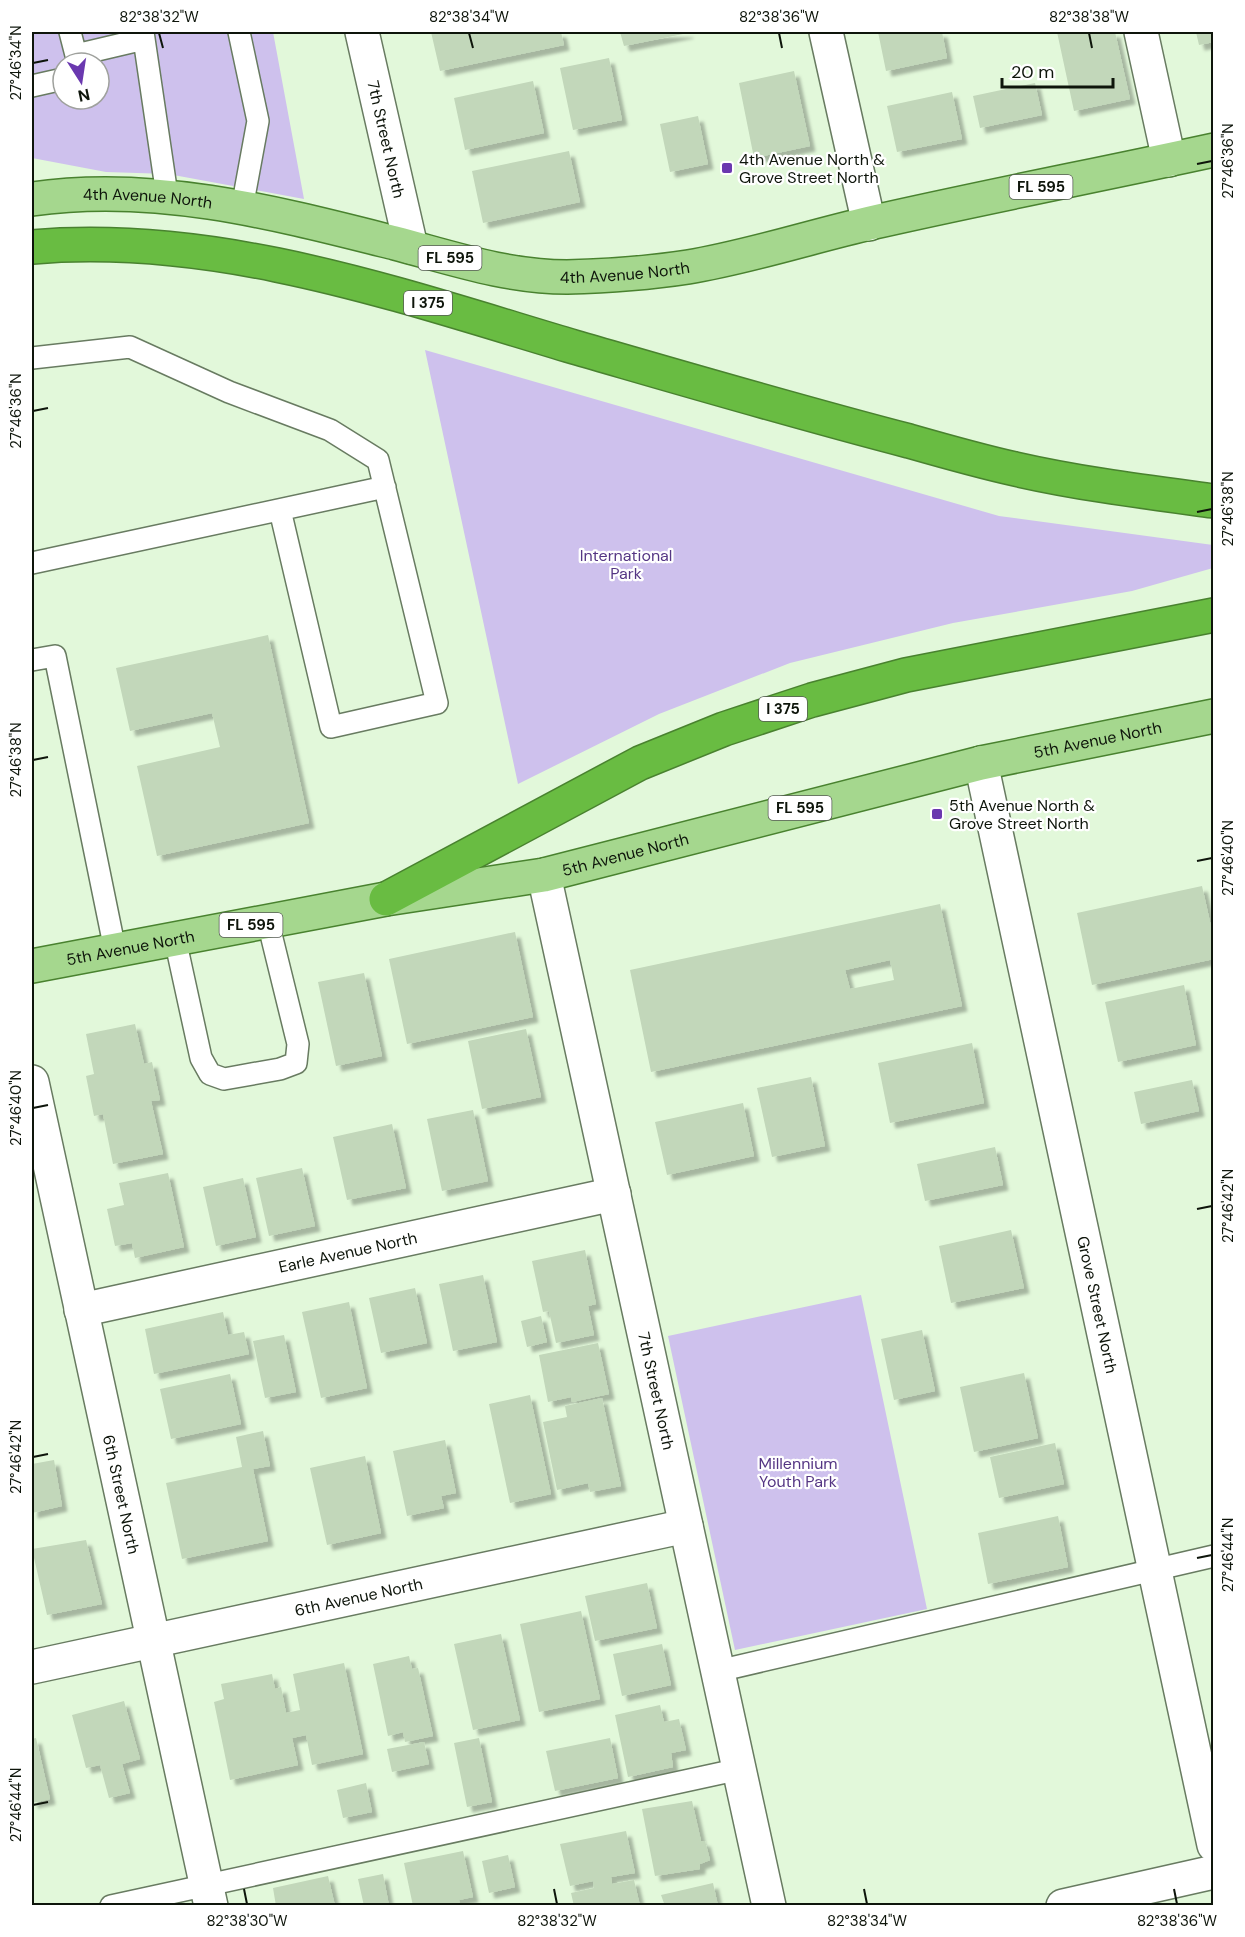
<svg xmlns="http://www.w3.org/2000/svg" width="1245" height="1937" viewBox="0 0 1245 1937" font-family="'DM Sans',sans-serif">
	<defs>
		<filter id="shadow"><feDropShadow dx="5.5" dy="5.5" stdDeviation="1.5" flood-color="#0004"/></filter>
	</defs>
	<rect width="100%" height="100%" fill="#e2f8da"/>
	<path fill="#cec1ed" fill-rule="evenodd" d="M32,32H273L304,199L168,174L106,172L32,158ZM63,63H99V99H63Z
		M425,350L999,516L1213,545V568L1132,591L953,623L790,663L659,714L518,784Z
		M861,1295L927,1609L735,1650L668,1336Z"/>
	<path fill="#c2d7ba" fill-rule="evenodd" filter="url(#shadow)" d="M431,32H561L564,45L440,71Z
		M620,32H688V33L624,46Z
		M878,32H942L947,58L886,71Z
		M1057,32H1115L1130,99L1074,111Z
		M1196,32H1214V42L1199,45Z
		M609,58L622,120L573,130L560,68Z
		M794,71L810,146L754,158L739,83Z
		M533,81L544,133L465,150L454,98Z
		M1035,83L1042,115L980,128L973,96Z
		M952,92L962,139L897,152L887,106Z
		M698,116L708,164L670,172L660,124Z
		M569,151L580,202L483,223L472,171Z
		M268,635L309,823L157,856L137,766L220,747L212,713L130,731L116,668Z
		M1202,886L1214,940V959L1092,985L1077,913Z
		M940,904L962,1006L651,1072L630,970ZM890,960L894,980L850,989L845,970Z
		M515,932L533,1017L407,1044L389,959Z
		M364,973L382,1056L336,1066L318,982Z
		M1184,985L1196,1045L1118,1062L1105,1002Z
		M135,1024L144,1064L152,1062L160,1100L151,1101L163,1154L113,1164L103,1114L94,1116L86,1076L94,1074L86,1034Z
		M526,1029L541,1097L482,1109L468,1041Z
		M972,1043L984,1103L890,1123L878,1063Z
		M811,1077L825,1146L772,1157L757,1088Z
		M1192,1080L1199,1111L1141,1124L1134,1092Z
		M743,1103L754,1156L667,1175L655,1122Z
		M473,1110L488,1181L442,1191L427,1119Z
		M392,1124L406,1188L347,1200L333,1137Z
		M995,1147L1003,1185L925,1201L917,1164Z
		M302,1168L315,1226L269,1236L256,1178Z
		M168,1173L184,1247L135,1258L132,1243L115,1246L107,1209L124,1205L119,1183Z
		M243,1178L256,1237L216,1246L203,1187Z
		M1011,1230L1024,1288L951,1303L939,1246Z
		M585,1250L596,1304L588,1306L594,1335L556,1343L549,1311L543,1312L532,1261Z
		M483,1275L497,1342L453,1351L439,1284Z
		M415,1288L427,1343L381,1353L369,1298Z
		M349,1302L367,1388L321,1398L302,1312Z
		M223,1312L228,1335L244,1332L249,1354L154,1374L145,1329Z
		M541,1316L547,1342L527,1347L521,1321Z
		M922,1330L935,1391L894,1400L881,1339Z
		M284,1335L296,1392L265,1398L253,1341Z
		M598,1343L609,1394L572,1402L571,1397L548,1402L539,1355Z
		M1024,1373L1038,1438L974,1452L960,1387Z
		M230,1374L241,1424L171,1439L160,1389Z
		M530,1395L551,1494L510,1503L489,1404Z
		M602,1398L621,1486L590,1492L588,1483L557,1490L543,1422L567,1417L565,1406Z
		M263,1431L270,1466L253,1469L268,1541L182,1559L166,1483L242,1467L236,1437Z
		M445,1440L456,1493L441,1496L444,1508L407,1516L393,1451Z
		M1055,1443L1064,1484L999,1498L990,1457Z
		M365,1456L381,1533L327,1545L310,1468Z
		M54,1460L62,1506L32,1513V1464Z
		M1058,1516L1068,1567L988,1584L978,1533Z
		M86,1540L102,1604L47,1615L32,1549Z
		M647,1583L657,1628L595,1641L585,1596Z
		M581,1611L600,1699L539,1712L520,1624Z
		M501,1634L520,1720L473,1730L454,1644Z
		M662,1644L671,1685L622,1696L613,1654Z
		M409,1656L412,1669L418,1668L433,1736L405,1742L403,1732L388,1736L373,1664Z
		M344,1663L363,1754L312,1765L306,1735L292,1738L298,1765L230,1780L214,1702L224,1699L221,1684L272,1674L275,1689L281,1687L286,1713L300,1710L293,1674Z
		M124,1701L140,1759L122,1764L130,1793L109,1798L100,1765L86,1768L72,1715Z
		M660,1705L664,1722L679,1719L686,1750L671,1753L673,1767L628,1777L615,1715Z
		M36,1738L50,1799L32,1803V1739Z
		M479,1738L492,1802L467,1807L454,1743Z
		M610,1738L618,1778L555,1791L546,1751Z
		M424,1742L429,1764L392,1772L387,1749Z
		M366,1783L372,1812L343,1818L337,1790Z
		M692,1801L701,1841H705L710,1860L700,1864V1869L655,1876L642,1809Z
		M626,1831L635,1873L611,1877L612,1884L634,1880L640,1906H574L571,1893L594,1888L593,1881L570,1886L560,1844Z
		M463,1851L473,1897L459,1900L460,1906H413L404,1863Z
		M508,1855L515,1887L489,1893L482,1861Z
		M383,1874L389,1906H364L358,1879Z
		M328,1876L335,1906H276L273,1888Z
		M713,1883L718,1906H665L661,1895Z"/>
	<g fill="none" stroke-linecap="round" stroke-linejoin="round">
		<g stroke="#687b61" stroke-width="24">
			<path id="lane" d="M70,32L78,63
				M143,32L167,195
				M239,32L258,121L242,208
				M76,55L144,39
				M32,86L63,79
				M32,358L130,347L229,392L330,430L378,460L437,703L331,727L280,510
				M32,563L385,487
				M32,660L55,656L115,950
				M175,939L201,1058L210,1074L224,1079L280,1069L296,1063L298,1044L268,922
				M718,1671L1214,1556
				M111,1906L740,1769"/>
		</g>
		<g stroke="#687b61" stroke-width="36">
			<g id="street">
				<path id="s1" d="M362,32L411,247"/>
				<path d="M826,32L869,224"/>
				<path d="M1141,32L1169,160"/>
				<path id="s2" d="M981,763L1214,1845"/>
				<path id="s3" d="M544,875L769,1906"/>
				<path id="s4" d="M32,1082L211,1906"/>
				<path id="s5" d="M81,1310L614,1194"/>
				<path id="s6" d="M32,1667L686,1526"/>
				<path d="M1063,1906L1214,1872"/>
			</g>
		</g>
		<g stroke="#49822f" stroke-width="36">
			<g id="primary">
				<path id="s7" d="M32,199C155,181 276,213 395,243C452,258 507,277 567,277C607,276 649,273 688,267C749,257 809,237 870,223C984,197 1099,175 1214,150"/>
				<path id="s8" d="M32,966L386,899L544,875L981,763L1214,716"/>
			</g>
		</g>
		<g stroke="#49822f" stroke-width="36">
			<path id="highway" d="M32,247C218,231 399,295 574,347C685,379 797,412 909,441C944,451 979,461 1015,469C1081,484 1147,492 1214,501
				M386,899L640,763L724,729L812,700L906,675L1214,615"/>
		</g>
		<use href="#lane" stroke="#fff" stroke-width="21"/>
		<use href="#street" stroke="#fff" stroke-width="33"/>
		<use href="#primary" stroke="#a5d78e" stroke-width="33"/>
		<use href="#highway" stroke="#69bc42" stroke-width="33"/>
	</g>
	<path fill="none" stroke="#0e150b" stroke-width="2" d="M159,33L163,48M469,33L473,48M779,33L782,48M1089,33L1092,48M33,63L48,60M1197,164L1212,161M33,411L48,408M1197,512L1212,509M33,760L48,757M1197,861L1212,858M33,1108L48,1105M1197,1209L1212,1206M33,1457L48,1454M1197,1558L1212,1555M33,1805L48,1802M244,1889L247,1904M554,1889L557,1904M864,1889L867,1904M1174,1889L1177,1904"/>
	<g fill="#6a38af" stroke="#fff" stroke-width="2">
		<rect x="721" y="162" width="12" height="12" rx="3"/>
		<rect x="931" y="808" width="12" height="12" rx="3"/>
	</g>
	<g text-anchor="middle" dominant-baseline="central" stroke-width="4.5" stroke-linejoin="round" paint-order="stroke">
		<g fill="#fff" stroke="#565b54" stroke-width="1.5">
			<rect x="1009.5" y="175" width="63" height="24" rx="4.5"/>
			<rect x="418.5" y="246" width="63" height="24" rx="4.5"/>
			<rect x="404" y="291" width="48" height="24" rx="4.5"/>
			<rect x="759" y="697" width="48" height="24" rx="4.5"/>
			<rect x="768.5" y="796" width="63" height="24" rx="4.5"/>
			<rect x="219.5" y="913" width="63" height="24" rx="4.5"/>
		</g>
		<g font-size="15" font-weight="bold" fill="#0e150b">
			<text x="1041" y="187">FL 595</text>
			<text x="450" y="258">FL 595</text>
			<text x="428" y="303">I 375</text>
			<text x="783" y="709">I 375</text>
			<text x="800" y="808">FL 595</text>
			<text x="251" y="925">FL 595</text>
		</g>
		<g font-size="16" fill="#0e150b" stroke="#fff">
			<text stroke="none"><textPath href="#s1" startOffset="110">7th Street North</textPath></text>
			<text stroke="none"><textPath href="#s7" startOffset="116">4th Avenue North</textPath></text>
			<text stroke="none"><textPath href="#s7" startOffset="602">4th Avenue North</textPath></text>
			<text stroke="none"><textPath href="#s8" startOffset="1090">5th Avenue North</textPath></text>
			<text stroke="none"><textPath href="#s8" startOffset="604">5th Avenue North</textPath></text>
			<text stroke="none"><textPath href="#s8" startOffset="100">5th Avenue North</textPath></text>
			<text stroke="none"><textPath href="#s5" startOffset="273">Earle Avenue North</textPath></text>
			<text stroke="none"><textPath href="#s2" startOffset="554">Grove Street North</textPath></text>
			<text stroke="none"><textPath href="#s3" startOffset="528">7th Street North</textPath></text>
			<text stroke="none"><textPath href="#s4" startOffset="422">6th Street North</textPath></text>
			<text stroke="none"><textPath href="#s6" startOffset="334">6th Avenue North</textPath></text>
		</g>
		<g font-size="16" fill="#0e150b" stroke="#fff" text-anchor="start">
			<text x="739" y="159">4th Avenue North &amp;<tspan x="739" dy="18">Grove Street North</tspan></text>
			<text x="949" y="805">5th Avenue North &amp;<tspan x="949" dy="18">Grove Street North</tspan></text>
		</g>
		<g font-size="16" fill="#553684" stroke="#fff">
			<text x="626" y="555">International<tspan x="626" dy="18">Park</tspan></text>
			<text x="798" y="1463">Millennium<tspan x="798" dy="18">Youth Park</tspan></text>
		</g>
	</g>
	<rect width="1245" height="1937" fill="none" stroke="#ffffff" stroke-width="66"/>
	<g transform="translate(81 81) rotate(168)"><circle r="28" fill="#ffffff" stroke="#9fa19d" stroke-width="1.5"/>
	<path d="M0-4.5L10 22L0 15L-10 22Z" fill="#6a38af"/>
	<text y="-9" font-size="16" font-weight="bold" text-anchor="middle" fill="#0e150b">N</text>
	</g>
	<path d="M1002 78v9h111v-9" fill="none" stroke="#0e150b" stroke-width="3"/>
	<text x="1011" y="78" font-size="18" fill="#0e150b" stroke="#ffffff" stroke-width="4.5" paint-order="stroke">20 m</text>
	<rect x="33" y="33" width="1179" height="1871" fill="none" stroke="#0e150b" stroke-width="2"/>
	<g font-size="15" text-anchor="middle" fill="#0e150b">
		<text x="159" y="22">82°38'32"W</text>
		<text x="469" y="22">82°38'34"W</text>
		<text x="779" y="22">82°38'36"W</text>
		<text x="1089" y="22">82°38'38"W</text>
		<text transform="translate(16 63) rotate(-90)" y="5">27°46'34"N</text>
		<text transform="translate(1228 161) rotate(-90)" y="5">27°46'36"N</text>
		<text transform="translate(16 411) rotate(-90)" y="5">27°46'36"N</text>
		<text transform="translate(1228 509) rotate(-90)" y="5">27°46'38"N</text>
		<text transform="translate(16 760) rotate(-90)" y="5">27°46'38"N</text>
		<text transform="translate(1228 858) rotate(-90)" y="5">27°46'40"N</text>
		<text transform="translate(16 1108) rotate(-90)" y="5">27°46'40"N</text>
		<text transform="translate(1228 1206) rotate(-90)" y="5">27°46'42"N</text>
		<text transform="translate(16 1457) rotate(-90)" y="5">27°46'42"N</text>
		<text transform="translate(1228 1555) rotate(-90)" y="5">27°46'44"N</text>
		<text transform="translate(16 1805) rotate(-90)" y="5">27°46'44"N</text>
		<text x="247" y="1926">82°38'30"W</text>
		<text x="557" y="1926">82°38'32"W</text>
		<text x="867" y="1926">82°38'34"W</text>
		<text x="1177" y="1926">82°38'36"W</text>
	</g>
</svg>
